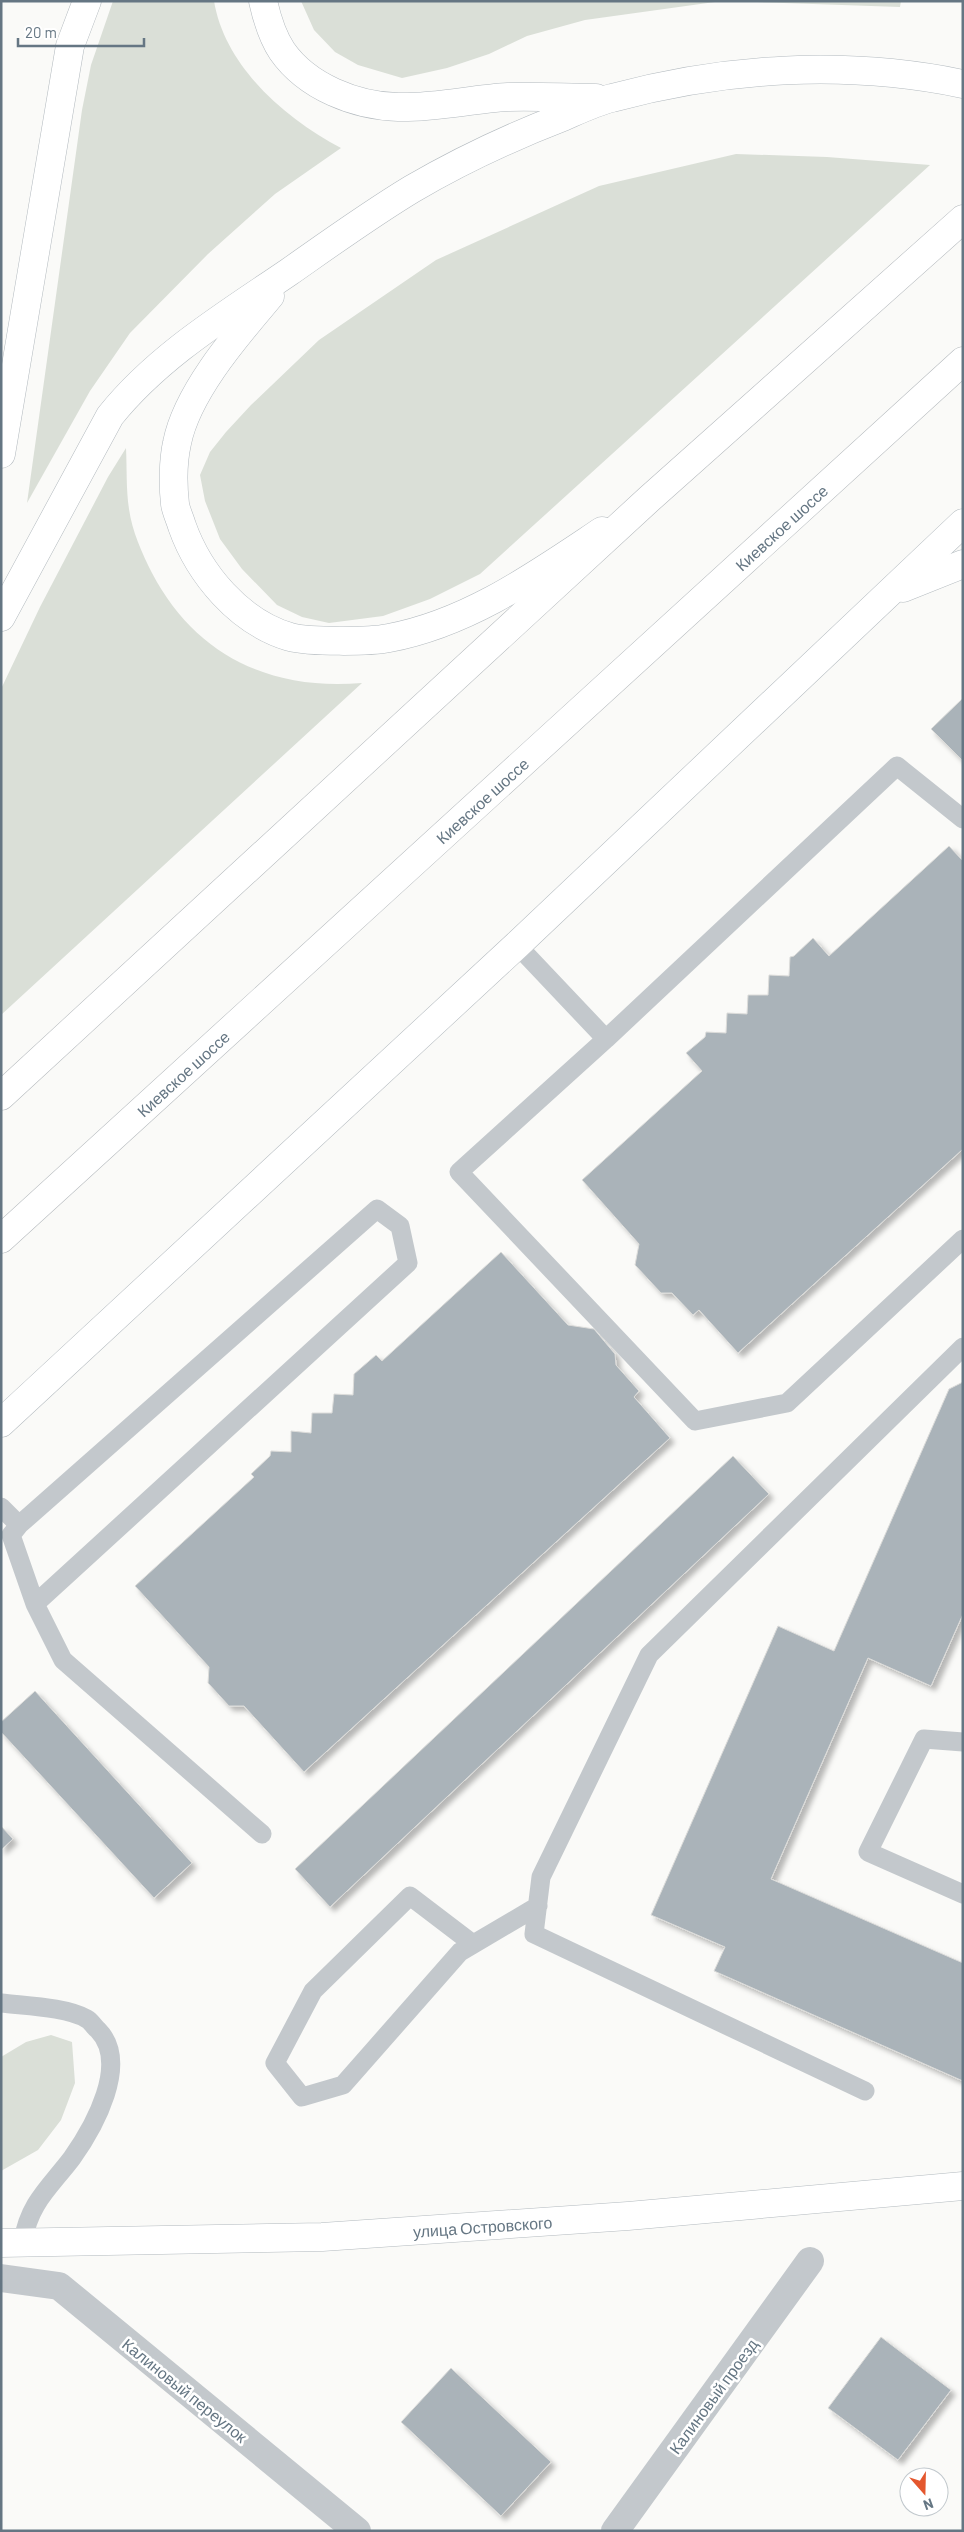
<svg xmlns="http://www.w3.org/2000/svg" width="964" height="2532" viewBox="0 0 964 2532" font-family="Barlow,sans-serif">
	<defs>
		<filter id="shadow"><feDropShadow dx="4.5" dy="4.5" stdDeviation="2.5" flood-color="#0004"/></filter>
	</defs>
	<rect width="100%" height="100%" fill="#fafaf8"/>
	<path fill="#dadfd7" d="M113,1H214C225,67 286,119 341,148L275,194L208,254L130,333L90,391L27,503L82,110L91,65Z
		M301,1H722L585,20L527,36L489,54L447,68L402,78L358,65L335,52L314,30Z
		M729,1H901L900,7Z
		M736,154L827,157L930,165L480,574L430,599L383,616L329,623L302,617L277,605L242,569L220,539L205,501L200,475L210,452L226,432L251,405L319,340L436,260L599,186Z
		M126,448C127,468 126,489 129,509C132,531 142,553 152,573C195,655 270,691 362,683L1,1015V689L40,607L108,477Z
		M51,2035L72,2042L75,2083L61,2120L38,2150L1,2171V2057L26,2042Z"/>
	<path fill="#aab3b9" stroke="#dcdcda" filter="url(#shadow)" d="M963,698V761L931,729Z
		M949,846L963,861V1149L738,1353L699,1310L693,1315L672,1293H661L635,1265L639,1244L582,1180L702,1071L686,1053L705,1037L706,1032L726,1033L727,1013L747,1014L748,995H768L769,975L789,976L790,957L794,956L813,938L829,956Z
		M501,1252L568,1325L594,1329L615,1354L616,1365L639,1391L634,1397L670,1438L304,1772L244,1706H229L208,1683L209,1667L135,1586L254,1477L251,1474L270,1456L271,1451L291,1452V1431L311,1433L312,1413H332L334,1394L353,1395L354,1374L376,1355L382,1361Z
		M963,1382V1614L931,1686L868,1658L771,1879L963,1963V2081L714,1971L725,1947L651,1915L778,1626L834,1651L949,1389Z
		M733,1456L769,1494L330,1907L295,1869Z
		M35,1691L192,1863L154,1898L1,1732V1722Z
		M1,1826L13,1839L1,1850Z
		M881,2337L951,2390L898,2460L828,2408Z
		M451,2368L551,2462L501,2516L401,2422Z"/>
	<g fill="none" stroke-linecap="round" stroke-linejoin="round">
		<g stroke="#b3babf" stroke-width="29">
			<g id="secondary">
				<path d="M263,1C267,19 272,36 282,51C307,87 356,106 398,107C435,108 472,99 508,97C537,96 567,98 596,98"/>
				<path d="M270,296C237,335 187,392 177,443C173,461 173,486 175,504C176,511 180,519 182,526C199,574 239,622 290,637C309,642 369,642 389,638C469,623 536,575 602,531"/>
				<path d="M1,454L70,46L87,1"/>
				<path d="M903,588L963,564"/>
				<path d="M1,617L110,416C158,356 226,315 289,272C329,244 369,215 412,189C460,161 511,137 563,117C579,110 595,102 612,98C726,67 847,60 963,84"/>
				<path d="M1,1423L517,945L963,523"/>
				<path id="s1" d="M1,2243L322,2237L628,2216L963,2186"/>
			</g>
		</g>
		<g stroke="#b4b9bd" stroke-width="29">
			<g id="highway">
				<path d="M1,1096L649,499L963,219"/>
				<path id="s2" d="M1,1239L963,361"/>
			</g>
		</g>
		<path stroke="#c3c8cc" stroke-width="19" d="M517,945L606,1039L897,766L963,819
			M606,1039L459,1172L695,1421L787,1403L963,1239
			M1,1507L19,1525L377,1209L400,1226L408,1263L35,1604
			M19,1525L11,1535L35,1604L63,1660L262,1834
			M963,1742L924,1739L868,1852L963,1894
			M473,1944L410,1896L313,1991L275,2063L302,2097L343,2085L460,1952L538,1906
			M1,2003C25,2006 67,2007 87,2019C91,2021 94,2027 98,2030C130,2063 94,2127 72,2158C50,2187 29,2203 23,2241
			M865,2091L534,1934L541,1877L649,1655L963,1347"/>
		<path stroke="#c3c8cc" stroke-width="28" d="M1,2278L59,2286L357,2531
			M615,2531L810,2261"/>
		<use href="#secondary" stroke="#fff" stroke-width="28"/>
		<use href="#highway" stroke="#fff" stroke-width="28"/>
	</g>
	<g text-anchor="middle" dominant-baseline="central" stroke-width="5" stroke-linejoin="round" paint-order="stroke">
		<g font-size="16" fill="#657683" stroke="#fff">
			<text stroke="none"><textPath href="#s2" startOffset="1056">Киевское шоссе</textPath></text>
			<text stroke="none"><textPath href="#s2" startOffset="651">Киевское шоссе</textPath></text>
			<text stroke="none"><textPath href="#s2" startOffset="246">Киевское шоссе</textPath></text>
			<text stroke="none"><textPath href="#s1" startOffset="482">улица Островского</textPath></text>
			<text transform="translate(185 2390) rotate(39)">Калиновый переулок</text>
			<text transform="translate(713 2396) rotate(-54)">Калиновый проезд</text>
		</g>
	</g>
	<rect width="964" height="2532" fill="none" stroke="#657683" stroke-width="5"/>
	<g transform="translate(924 2492) rotate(160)"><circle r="24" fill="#ffffff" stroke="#c1c8cd"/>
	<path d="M0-4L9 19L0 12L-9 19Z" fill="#e4572e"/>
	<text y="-8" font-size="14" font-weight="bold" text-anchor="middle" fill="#657683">N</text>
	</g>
	<path d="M18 38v8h126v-8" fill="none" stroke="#657683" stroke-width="2.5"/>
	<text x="25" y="38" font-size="15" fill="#657683" stroke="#ffffff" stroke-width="4" paint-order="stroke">20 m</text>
</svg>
